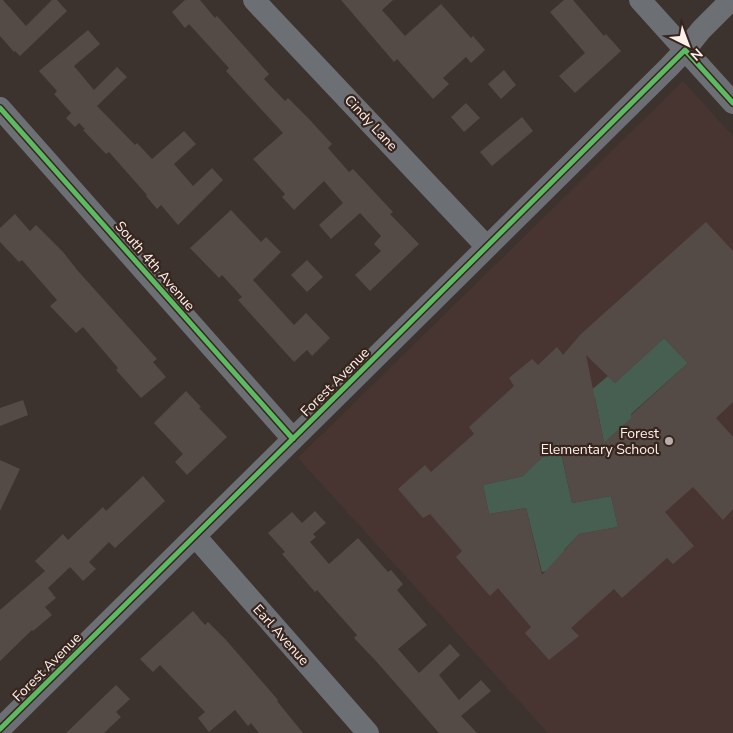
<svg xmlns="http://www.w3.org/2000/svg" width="733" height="733" viewBox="0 0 733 733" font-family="'Nunito Sans',sans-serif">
	<rect width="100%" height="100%" fill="#3c322e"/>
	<path fill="#483532" d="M683,81L733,136V733H548L298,458Z"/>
	<path fill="#465f51" d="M664,338L688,363L631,414L632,418L604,443L595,398L589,392L608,376L615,383Z
		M558,439L572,503L611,496L618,527L579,534L564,550L568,566L542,572L526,508L489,514L483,485L523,476Z"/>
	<path fill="#554b46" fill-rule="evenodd" d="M0,0H3L26,26L52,0H57L67,11L20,56L15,51L14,52L0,36Z
		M185,0H200L215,18L217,16L269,74L264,79L285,101L288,98L309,119L332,144L328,148L349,172L353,169L393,212L390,214L419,244L370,291L355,275L381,251L374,244L381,236L360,213L331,239L319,225L343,203L324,181L294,210L282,197L285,194L253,159L283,133L226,71L229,68L189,24L185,28L172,12Z
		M341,0H393L382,10L405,36L441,4L471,38L473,36L485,50L471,63L466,57L443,78L449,84L433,99L397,59L394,62Z
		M564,0H573L604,36L606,34L621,51L575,93L559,76L585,53L550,12Z
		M88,30L100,44L74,66L94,90L117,67L127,77L97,106L135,145L137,143L152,159L184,131L196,144L174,164L193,186L212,168L223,180L178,225L161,205L157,209L146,196L147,195L109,152L106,154L83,130L85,129L79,123L75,127L66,118L71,113L54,94L57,91L39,71Z
		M504,70L516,85L501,99L488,84Z
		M466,103L480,118L464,132L451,117Z
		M522,117L533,131L492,166L480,152Z
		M231,210L261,242L266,237L281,252L253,280L294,325L306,313L330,338L312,356L307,350L294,362L238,300L242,297L222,275L219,278L190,248Z
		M15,214L30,231L36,225L63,252L78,271L157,359L153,362L166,377L141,398L116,370L118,368L83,327L76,333L50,306L57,300L22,260L19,262L0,242V228Z
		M706,222L733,251V402L716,418L733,437V509L723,520L693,487L665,512L694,546L673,564L667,558L622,598L614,589L571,628L579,636L549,660L525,633L531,627L498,588L490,596L456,557L462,551L430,514L423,518L398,489L425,465L431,472L474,434L469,427L514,386L509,378L532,359L538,365L557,347L563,355L581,334ZM664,338L688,363L631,415L632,418L604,443L586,355L615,383ZM559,442L572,503L611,496L618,527L579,534L542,575L526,508L489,514L483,485L523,476Z
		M307,260L323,277L307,292L291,275Z
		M186,391L201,407L199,408L227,437L187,475L175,462L183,454L154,423Z
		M23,400L28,415L0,426V408Z
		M0,460L20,469L0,511Z
		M143,476L165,501L115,548L109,542L89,562L96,569L83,581L70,567L48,588L56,598L45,607L52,615L33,631L32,630L0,661V610L45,571L35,561L63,534L68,540L103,507L106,511Z
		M315,511L326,523L313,534L316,537L310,542L329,564L358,538L388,572L391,570L403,584L397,590L427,625L398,649L419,673L450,644L460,655L439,675L459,700L481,680L491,691L461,716L477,733H439L375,660L354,638L357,635L317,590L315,592L282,554L285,552L268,533L292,512L302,523Z
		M193,611L205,625L208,622L226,640L278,700L277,701L303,733H259L251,723L248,726L235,710L209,732L198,718L205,712L160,665L153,672L140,659Z
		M116,685L130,699L116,712L121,717L104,733H66Z"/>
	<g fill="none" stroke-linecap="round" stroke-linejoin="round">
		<path stroke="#6c7075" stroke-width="22" d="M254,0L487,247
			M640,0L733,103
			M0,108L293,439
			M195,536L368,733
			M0,729L669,67L685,50L701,30L731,0"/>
		<g stroke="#37251e" stroke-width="8">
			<path id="cycleway" d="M0,108L293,439
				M0,729L685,50L733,103"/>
		</g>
		<use href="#cycleway" stroke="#5cba63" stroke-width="5"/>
	</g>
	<circle fill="#b9aea9" stroke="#37251e" stroke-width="2" cx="669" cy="441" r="5"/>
	<g text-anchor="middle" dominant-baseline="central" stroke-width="4.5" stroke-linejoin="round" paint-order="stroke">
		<g font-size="14" fill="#fdf0eb" stroke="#37251e">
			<text transform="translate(371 123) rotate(47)">Cindy Lane</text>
			<text transform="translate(155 266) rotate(49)">South 4th Avenue</text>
			<text transform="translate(335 382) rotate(-45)">Forest Avenue</text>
			<text transform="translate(281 635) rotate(48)">Earl Avenue</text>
			<text transform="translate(47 667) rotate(-45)">Forest Avenue</text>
		</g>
		<g font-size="14" fill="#fdf0eb" stroke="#37251e" text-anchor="end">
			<text x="659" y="433">Forest<tspan x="659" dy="16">Elementary School</tspan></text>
		</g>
	</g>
	<g transform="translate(688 45) rotate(138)" stroke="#37251e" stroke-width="4" paint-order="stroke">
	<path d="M0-4L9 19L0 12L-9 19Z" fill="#fdf0eb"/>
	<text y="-8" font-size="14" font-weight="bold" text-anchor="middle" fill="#fdf0eb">N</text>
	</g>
</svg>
